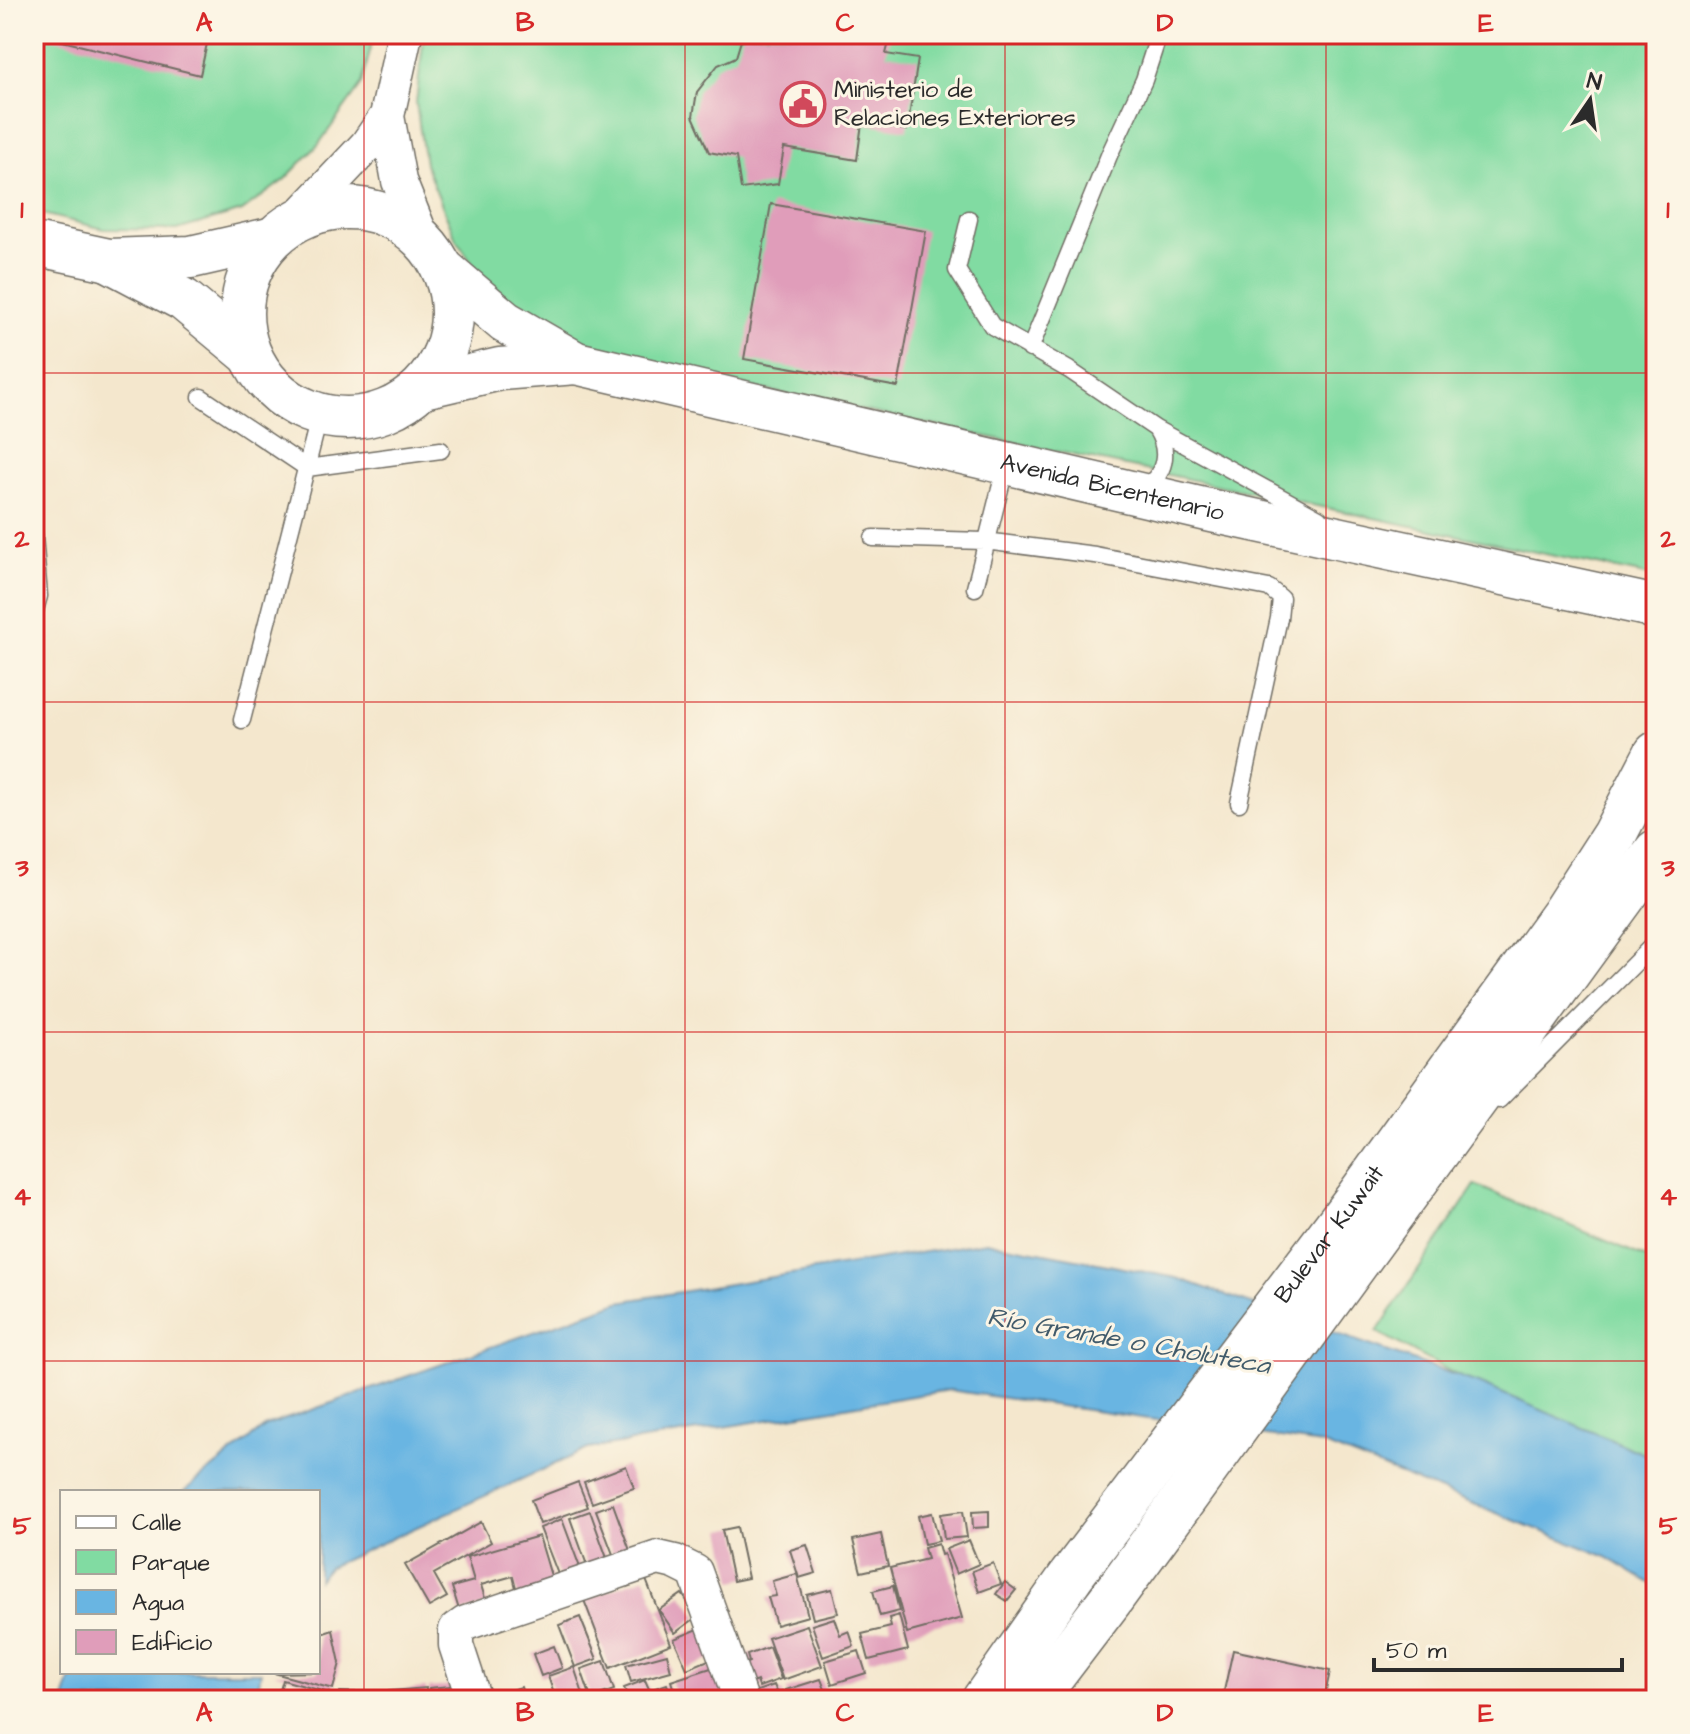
<svg xmlns="http://www.w3.org/2000/svg" width="1690" height="1734" viewBox="0 0 1690 1734" font-family="'Architects Daughter',sans-serif">
	<rect width="100%" height="100%" fill="#fcf5e5"/>
	<filter id="ink" filterUnits="userSpaceOnUse"><feTurbulence type="fractalNoise" baseFrequency=".0125" numOctaves="2"/><feDisplacementMap in="SourceGraphic" scale="16" xChannelSelector="R" yChannelSelector="G"/><feConvolveMatrix kernelMatrix="1 2 1 2 8 2 1 2 1" color-interpolation-filters="sRGB"/></filter>
	<filter id="wash" filterUnits="userSpaceOnUse"><feTurbulence type="fractalNoise" baseFrequency=".006" numOctaves="4" result="noise"/><feDisplacementMap in="SourceGraphic" scale="32" xChannelSelector="R" yChannelSelector="G"/><feGaussianBlur stdDeviation="1.8" result="paint"/><feColorMatrix in="noise" values="0 0 0 0 0 0 0 0 0 0 0 0 0 0 0 0 0 1.4 0 .05"/><feComposite in="paint" operator="in"/></filter>
	<g filter="url(#wash)">
		<rect width="100%" height="100%" fill="#f4e7cd"/>
		<path fill="#81dba2" stroke="#568366" stroke-width="2" d="M34,34H374L362,84L318,145L284,180L242,211L177,230L104,229L34,212Z
			M424,34H1656V573L1645,575L598,355L542,330L484,280L456,239L425,164L416,103Z
			M1475,1185L1656,1262V1483L1377,1332Z"/>
		<path fill="#69b5e2" stroke="#4a7086" stroke-width="2" d="M986,1242L1177,1278L1478,1383L1656,1459V1587L1605,1556L1322,1444L949,1390L588,1449L329,1567L318,1580V1492H183L266,1426L619,1302Z
			M73,1672H261L256,1700H64Z"/>
		<g id="blocks">
			<path fill="#e09dba" d="M34,34H228L226,43L208,39L200,75Z
				M743,34H891L886,54L918,59L907,130L862,123L857,160L784,148L778,184L741,189L736,157L709,152L693,116L697,92L718,65L736,57Z
				M771,204L926,231L898,387L744,359Z
				M626,1466L634,1488L592,1503L584,1482Z
				M578,1482L588,1507L540,1524L531,1500Z
				M613,1504L632,1556L616,1562L596,1510Z
				M590,1511L608,1561L588,1568L570,1518Z
				M963,1511L967,1537L944,1539L941,1514Z
				M989,1511V1527L973,1528L972,1512Z
				M932,1513L939,1541L924,1544L918,1516Z
				M562,1519L582,1573L561,1582L540,1528Z
				M481,1522L491,1542L434,1574L447,1597L429,1607L405,1565Z
				M737,1527L748,1578L733,1581L722,1530Z
				M881,1534L888,1566L861,1572L853,1540Z
				M539,1536L554,1586L518,1596L513,1576L481,1585L487,1605L460,1613L452,1587L474,1581L467,1557Z
				M969,1540L979,1564L956,1574L946,1549Z
				M938,1544L941,1555L944,1554L962,1618L907,1633L890,1568L927,1559L924,1548Z
				M807,1545L816,1573L799,1578L790,1550Z
				M993,1563L1001,1584L979,1592L972,1571Z
				M797,1574L808,1616L776,1625L768,1597L776,1596L772,1581Z
				M645,1577L671,1644L610,1668L584,1600Z
				M1005,1582L1016,1590L1007,1601L996,1594Z
				M893,1586L899,1611L880,1616L873,1591Z
				M832,1589L838,1613L813,1619L807,1595Z
				M682,1594L698,1616L675,1633L659,1610Z
				M899,1615L908,1650L869,1660L862,1634L891,1627L889,1618Z
				M580,1617L597,1659L575,1667L559,1625Z
				M834,1618L840,1635L849,1631L854,1646L823,1657L812,1625Z
				M807,1625L822,1666L783,1680L768,1638Z
				M703,1627L716,1657L687,1669L674,1639Z
				M333,1630L340,1663L333,1689L274,1673L318,1672V1635Z
				M554,1646L562,1668L541,1676L533,1654Z
				M769,1647L781,1679L759,1687L757,1681L749,1684L742,1665L749,1662L747,1655Z
				M1233,1650L1330,1671L1324,1700H1222Z
				M859,1651L866,1673L832,1684L825,1661Z
				M667,1654L671,1671L631,1682L626,1665Z
				M604,1661L614,1690L591,1698L581,1669Z
				M717,1666L729,1700H677L671,1681Z
				M574,1667L585,1700H556L548,1676Z
				M821,1679L829,1700H790L786,1690Z
				M283,1680L329,1693L327,1700H277Z
				M645,1680L654,1700H629L624,1688Z
				M667,1684L672,1697L664,1700H657L655,1696L658,1695L655,1688Z
				M461,1685L462,1700H430L429,1688Z
				M774,1685L777,1692L782,1691L785,1700H761L757,1691Z
				M521,1687L525,1700H490V1697Z
				M426,1688L427,1700H381L380,1692Z
				M340,1692L370,1693V1700H340Z"/>
		</g>
	</g>
	<g filter="url(#ink)">
		<use href="#blocks" fill-opacity="0" stroke="#716d64" stroke-width="2"/>
		<g fill="none" stroke-linecap="round" stroke-linejoin="round">
			<g stroke="#716d64" stroke-width="19">
				<path id="service" d="M969,219L957,270L992,326L1069,370L1156,429L1319,518
					M1030,349L1110,153L1144,80L1159,34
					M201,397L307,468L441,450
					M1143,488C1166,475 1170,451 1156,429
					M34,535L39,596L34,614
					M873,538L985,541L1095,555L1269,588L1281,598L1279,618L1239,803
					M975,588L1006,465
					M242,720L320,414
					M1499,1100L1656,942"/>
			</g>
			<g stroke="#716d64" stroke-width="37">
				<path id="minor" d="M405,34L387,116L399,181L422,238
					M296,220L367,145L387,116
					M474,1700L456,1645V1630L466,1623L658,1558L675,1562L695,1572L741,1700"/>
			</g>
			<g stroke="#716d64" stroke-width="45">
				<g id="tertiary">
					<circle cx="347" cy="313" r="105"/>
					<path d="M34,244L109,260L191,257L270,239"/>
					<path d="M110,261L184,300L249,354"/>
					<path id="s1" d="M443,269L505,322L576,363L1212,511L1652,606"/>
					<path d="M423,387L500,369L576,363"/>
				</g>
			</g>
			<g stroke="#716d64" stroke-width="47">
				<g id="primary">
					<path d="M1652,606H1656"/>
					<path id="s2" d="M984,1700L1071,1576L1356,1200L1563,914L1614,835L1656,754"/>
					<path d="M1034,1700L1111,1599L1656,852"/>
				</g>
			</g>
			<path stroke="#716d64" stroke-width="5" stroke-dasharray="6 6" stroke-linecap="butt" d="M34,204L40,172"/>
			<use href="#service" stroke="#fff" stroke-width="16"/>
			<use href="#minor" stroke="#fff" stroke-width="34"/>
			<use href="#tertiary" stroke="#fff" stroke-width="42"/>
			<use href="#primary" stroke="#fff" stroke-width="44"/>
		</g>
	</g>
	<path fill="none" stroke="#d62828" stroke-width="2" stroke-opacity="0.55" d="M364,34V1700M685,34V1700M1005,34V1700M1326,34V1700M34,373H1656M34,702H1656M34,1032H1656M34,1361H1656"/>
	<defs>
		<g id="civic-ring" transform="scale(2.3)"><circle r="9.5" fill="#fcf5e5" stroke="#d1495b" stroke-width="1.5"/><path d="M-.6-6.5H3V-4.5H.6V-3L4-1V1h2V6H-6V1h2V-1L-.6-3ZM-1.2 2.5V6h2.4V2.5Z" fill="#d1495b"/></g>
	</defs>
	<g fill-rule="evenodd">
		<use href="#civic-ring" x="803" y="104"/>
	</g>
	<g text-anchor="middle" dominant-baseline="central" stroke-width="6" stroke-linejoin="round" paint-order="stroke">
		<g font-size="24" fill="#2b2b2b" stroke="#fcf5e5" text-anchor="start">
			<text x="834" y="90">Ministerio de<tspan x="834" dy="28">Relaciones Exteriores</tspan></text>
		</g>
		<g font-size="24" fill="#2b2b2b" stroke="#fcf5e5">
			<text stroke="none"><textPath href="#s1" startOffset="714">Avenida Bicentenario</textPath></text>
			<text stroke="none"><textPath href="#s2" startOffset="580">Bulevar Kuwait</textPath></text>
		</g>
		<g font-size="26" font-style="italic" fill="#415b6b" stroke="#fcf5e5">
			<text transform="translate(1129 1341) rotate(10)">Río Grande o Choluteca</text>
		</g>
	</g>
	<rect width="1690" height="1734" fill="none" stroke="#fcf5e5" stroke-width="88"/>
	<rect x="60" y="1490" width="260" height="184" fill="#fcf5e5" stroke="#a8a49b" stroke-width="2"/>
	<rect x="76" y="1516" width="40" height="12" fill="#ffffff" stroke="#a8a49b" stroke-width="2"/>
	<text x="132" y="1530" font-size="24" fill="#2b2b2b">Calle</text>
	<rect x="76" y="1550" width="40" height="24" fill="#81dba2" stroke="#a8a49b" stroke-width="2"/>
	<text x="132" y="1570" font-size="24" fill="#2b2b2b">Parque</text>
	<rect x="76" y="1590" width="40" height="24" fill="#69b5e2" stroke="#a8a49b" stroke-width="2"/>
	<text x="132" y="1610" font-size="24" fill="#2b2b2b">Agua</text>
	<rect x="76" y="1630" width="40" height="24" fill="#e09dba" stroke="#a8a49b" stroke-width="2"/>
	<text x="132" y="1650" font-size="24" fill="#2b2b2b">Edificio</text>
	<g transform="translate(1590 100) rotate(13)" stroke="#fcf5e5" stroke-width="6" paint-order="stroke">
	<path d="M0-6L14 30L0 20L-14 30Z" fill="#2b2b2b"/>
	<text y="-12" font-size="22" font-weight="bold" text-anchor="middle" fill="#2b2b2b">N</text>
	</g>
	<path d="M1374 1658v12h248v-12" fill="none" stroke="#2b2b2b" stroke-width="4"/>
	<text x="1386" y="1658" font-size="24" fill="#2b2b2b" stroke="#fcf5e5" stroke-width="6" paint-order="stroke">50 m</text>
	<rect x="44" y="44" width="1602" height="1646" fill="none" stroke="#d62828" stroke-width="3"/>
	<g font-size="26" text-anchor="middle" font-weight="bold" fill="#d62828">
		<text x="204" y="31">A</text>
		<text x="525" y="31">B</text>
		<text x="845" y="31">C</text>
		<text x="1165" y="31">D</text>
		<text x="1486" y="31">E</text>
		<text x="22" y="218">1</text>
		<text x="1668" y="218">1</text>
		<text x="22" y="547">2</text>
		<text x="1668" y="547">2</text>
		<text x="22" y="876">3</text>
		<text x="1668" y="876">3</text>
		<text x="22" y="1205">4</text>
		<text x="1668" y="1205">4</text>
		<text x="22" y="1534">5</text>
		<text x="1668" y="1534">5</text>
		<text x="204" y="1721">A</text>
		<text x="525" y="1721">B</text>
		<text x="845" y="1721">C</text>
		<text x="1165" y="1721">D</text>
		<text x="1486" y="1721">E</text>
	</g>
</svg>
